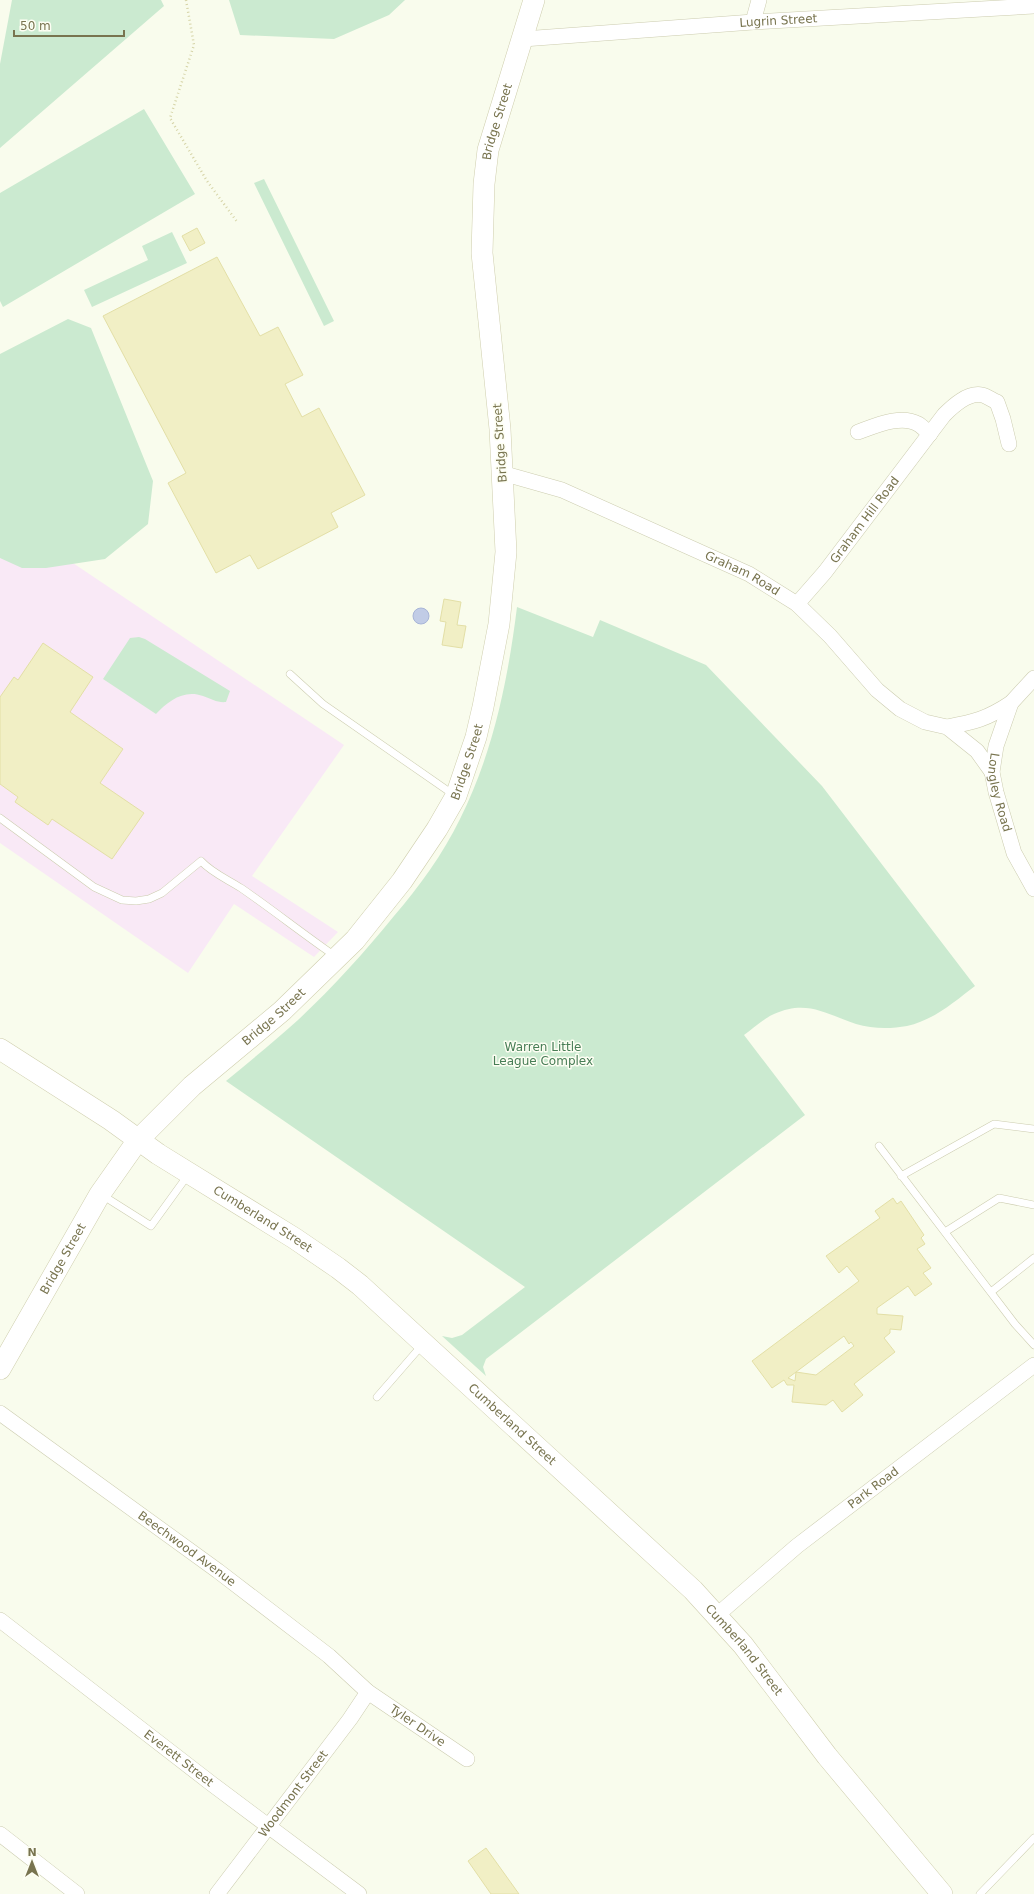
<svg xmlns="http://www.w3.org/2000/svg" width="1034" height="1894" viewBox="0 0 1034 1894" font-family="'DejaVu Sans',sans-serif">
	<rect width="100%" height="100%" fill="#f9fced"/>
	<path fill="#f9e9f6" d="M0,514L344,745L252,876L338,932L314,957L234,904L188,973L0,843Z"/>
	<path fill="#cbead0" d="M12,0H161L164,6L0,148V64Z
		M229,0H405L389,15L334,39L240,35Z
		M144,109L195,194L3,307L0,301V193Z
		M264,179L334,321L324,326L254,183Z
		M172,232L187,263L92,307L84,290L148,260L142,246Z
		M68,319L91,328L153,481L148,524L105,559L46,568H22L0,558V354Z
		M517,607L593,637L600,620L706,665L822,786L975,986C954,1002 934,1020 907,1026C891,1029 872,1029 856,1024C826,1014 807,999 774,1014C763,1019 754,1028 744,1035L805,1115L486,1359L483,1367L486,1376L442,1336L452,1338L462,1335L525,1287L226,1081C250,1061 275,1041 298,1020C332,988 364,953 394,916C419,887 443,854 460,819C493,753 508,680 517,607Z
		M139,637L145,639L230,691L226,702C218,703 211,699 203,696C184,689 168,701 156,714L103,679L130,638Z"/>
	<path fill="#c1cce6" stroke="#a8b5d7" d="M413 616a8 8 0 1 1 16 0a8 8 0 1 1-16 0Z"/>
	<path fill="#f1efc5" stroke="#e3dfa6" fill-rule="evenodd" d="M197,228L205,243L190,251L182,236Z
		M217,257L260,336L278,327L303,375L285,384L302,417L319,408L365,495L331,513L338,527L258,569L250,555L216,573L168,483L186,473L103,316Z
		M444,599L461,602L457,625L466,626L462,648L442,645L446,622L440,621Z
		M43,643L93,677L70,712L123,749L100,783L144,813L112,859L52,819L48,825L15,802L18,797L0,784V697L14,677L18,680Z
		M893,1198L897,1204L901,1201L924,1235L921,1238L925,1244L917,1249L931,1268L923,1273L932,1284L915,1296L908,1286L877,1308V1314L903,1316L901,1330L890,1329V1333L884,1338L895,1352L854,1384L863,1395L842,1412L833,1400L826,1405L792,1402L794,1385H787L784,1380L772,1388L752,1361L859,1281L847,1266L839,1273L826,1256L880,1218L875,1211ZM844,1336L849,1344L851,1342L854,1346L816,1375L796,1372L795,1381L788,1378Z
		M486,1848L519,1894H491L468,1861Z"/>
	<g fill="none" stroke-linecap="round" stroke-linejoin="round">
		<g stroke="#ccccaf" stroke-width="8">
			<path id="lane" d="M290,674L323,704L454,795
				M0,818L94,887L122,900L136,901L149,899L162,893L201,861C212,873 227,879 241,888C273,910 303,934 335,956
				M879,1146L1015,1324L1034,1345
				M901,1176L994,1124L1034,1129
				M102,1195L151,1226L188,1175
				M945,1232L999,1198L1034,1205
				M991,1292L1034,1258
				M377,1397L423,1344
				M980,1894L1034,1838"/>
		</g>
		<g stroke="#ccccaf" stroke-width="16">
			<g id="street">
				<path d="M753,22L759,0"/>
				<path id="s1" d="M523,39L753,22L1034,6"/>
				<path d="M858,432C875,426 901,414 918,424C922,426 926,431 930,434"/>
				<path id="s2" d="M502,473L562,490L749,574L797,604L830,636L877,690L900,709L925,722L947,727L977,751L992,772"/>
				<path id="s3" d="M797,604L825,572L944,415C953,406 968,392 982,395C987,396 992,400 997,402L1003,419L1009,444"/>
				<path id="s4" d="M1034,678L1011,703L996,746L992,772L996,792L1014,853L1034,889"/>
				<path d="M947,727C974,722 987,719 1011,703"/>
				<path id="s5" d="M0,1413L218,1571L329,1656L368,1692L467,1759"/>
				<path id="s6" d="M716,1616L797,1546L1034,1365"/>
				<path id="s7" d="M0,1620L212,1784L359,1894"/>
				<path d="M0,1834L77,1894"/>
				<path id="s8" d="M217,1894L350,1719L368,1692"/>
			</g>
		</g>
		<g stroke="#cfcead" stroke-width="22">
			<g id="secondary">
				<path id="s9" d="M0,1049L111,1120L158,1154L294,1238L338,1268L360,1285L693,1590L743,1645L827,1756L942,1894"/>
				<path id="s10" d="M0,1369L100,1194L138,1140L192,1086L282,1011L355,940L402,881L437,829L456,796L476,737L483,707L499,624L506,552L500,429L482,253L484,184L488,150L534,0"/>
			</g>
		</g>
		<path stroke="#d6d4a7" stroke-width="2.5" stroke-dasharray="1 3" stroke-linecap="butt" d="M186,0L194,45L170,118L207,181L238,223"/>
		<use href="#lane" stroke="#fff" stroke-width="7"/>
		<use href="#street" stroke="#fff" stroke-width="15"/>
		<use href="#secondary" stroke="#fff" stroke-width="21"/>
	</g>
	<g text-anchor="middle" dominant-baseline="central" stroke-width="3" stroke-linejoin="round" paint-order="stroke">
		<g font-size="12" fill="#78744f" stroke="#fdfef3">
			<text stroke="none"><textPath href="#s1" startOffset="256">Lugrin Street</textPath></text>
			<text stroke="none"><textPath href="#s10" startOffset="1422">Bridge Street</textPath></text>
			<text transform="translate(500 443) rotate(-94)">Bridge Street</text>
			<text stroke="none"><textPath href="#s3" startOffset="108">Graham Hill Road</textPath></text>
			<text stroke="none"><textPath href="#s2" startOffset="261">Graham Road</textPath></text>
			<text stroke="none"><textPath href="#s10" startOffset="775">Bridge Street</textPath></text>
			<text stroke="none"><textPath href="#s4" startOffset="127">Longley Road</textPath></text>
			<text stroke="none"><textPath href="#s10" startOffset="451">Bridge Street</textPath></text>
			<text stroke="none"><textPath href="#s9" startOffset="313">Cumberland Street</textPath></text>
			<text stroke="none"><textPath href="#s10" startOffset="127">Bridge Street</textPath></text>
			<text stroke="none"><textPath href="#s9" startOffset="637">Cumberland Street</textPath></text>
			<text stroke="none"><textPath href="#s6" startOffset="203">Park Road</textPath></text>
			<text stroke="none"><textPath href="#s5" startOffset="231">Beechwood Avenue</textPath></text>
			<text stroke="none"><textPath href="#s9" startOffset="961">Cumberland Street</textPath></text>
			<text stroke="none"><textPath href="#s5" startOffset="522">Tyler Drive</textPath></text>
			<text stroke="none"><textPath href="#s7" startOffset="226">Everett Street</textPath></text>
			<text stroke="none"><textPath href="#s8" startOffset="126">Woodmont Street</textPath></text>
		</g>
		<g font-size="12" fill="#477d55" stroke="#fdfef3">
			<text x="543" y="1047">Warren Little<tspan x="543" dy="14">League Complex</tspan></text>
		</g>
	</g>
	<g transform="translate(32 1862)" stroke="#fdfef3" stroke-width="3" paint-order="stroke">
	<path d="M0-3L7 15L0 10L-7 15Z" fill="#78744f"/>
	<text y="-6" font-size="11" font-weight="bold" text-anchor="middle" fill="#78744f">N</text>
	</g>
	<path d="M14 30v6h110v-6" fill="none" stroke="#78744f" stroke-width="2"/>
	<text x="20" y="30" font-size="12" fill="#78744f" stroke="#fdfef3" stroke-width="3" paint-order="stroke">50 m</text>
</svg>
